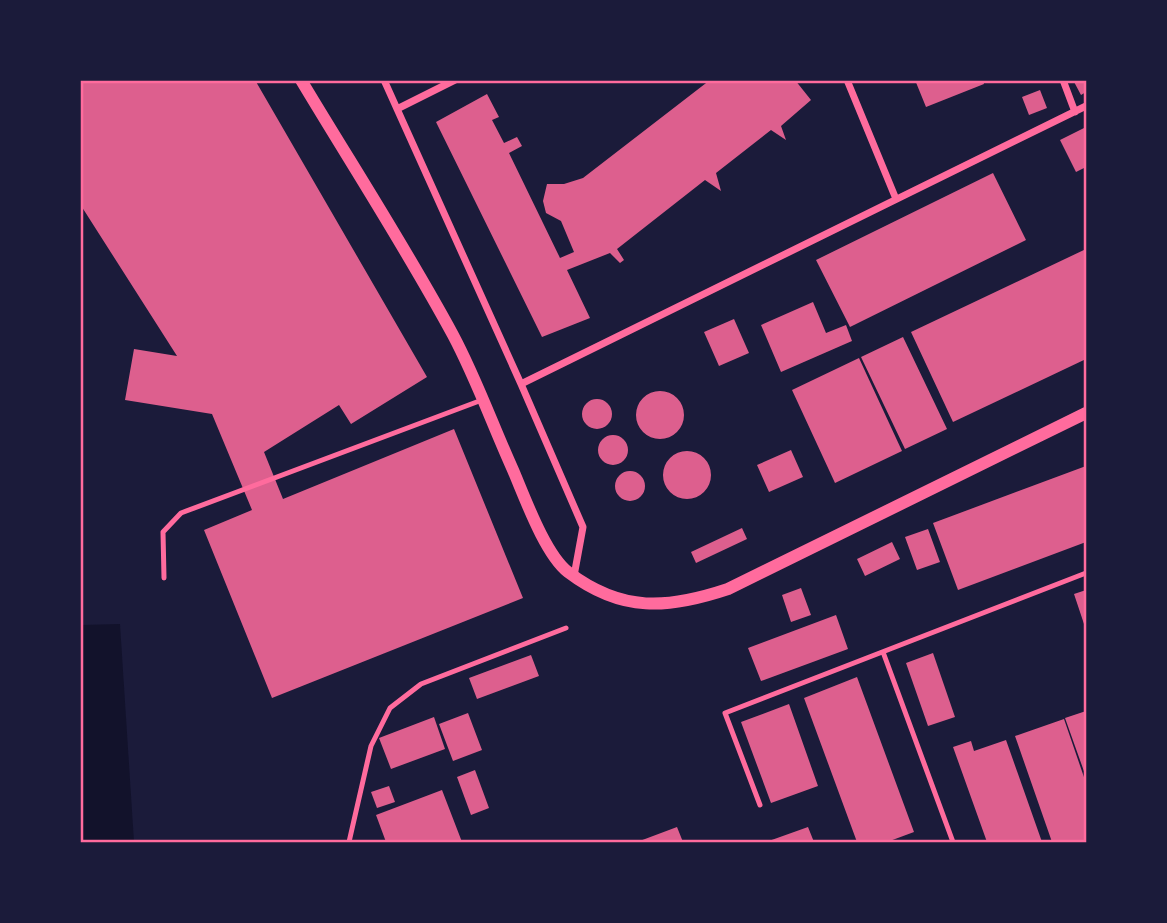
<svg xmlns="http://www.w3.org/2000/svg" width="1167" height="923" viewBox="0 0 1167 923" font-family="Lato,sans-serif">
	<rect width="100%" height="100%" fill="#1b1b3a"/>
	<path fill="#12122b" d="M120,624L134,842H81V625Z"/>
	<path fill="#dd5f8e" d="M80,80H255L427,377L351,424L339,405L264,452L283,499L454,429L523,598L272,698L204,530L252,510L212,414L125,400L134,349L177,356L80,204L82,184L80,182Z
		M710,80H795L811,100L781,126L786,140L771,130L716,173L721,191L705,180L617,249L624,260L620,263L610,253L567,270L590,318L542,337L436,122L487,94L499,117L492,120L504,143L517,137L522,146L509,153L560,258L574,252L561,221L546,213L543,201L547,184H564L583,178Z
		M915,80H983L984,84L926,107Z
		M1073,80H1086V92L1081,95Z
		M1040,90L1047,108L1029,115L1022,97Z
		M1086,127V167L1076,172L1060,140Z
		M993,173L1026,240L850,327L816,260Z
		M1086,249V359L953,422L911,332Z
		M813,302L826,333L846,325L852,341L781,372L761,325Z
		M734,319L749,353L719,366L704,332Z
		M903,337L947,429L905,449L861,357Z
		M859,358L902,451L835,483L792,390Z
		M636 415a24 24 0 1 1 48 0a24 24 0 1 1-48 0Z
		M582 414a15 15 0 1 1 30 0a15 15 0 1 1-30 0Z
		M598 450a15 15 0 1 1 30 0a15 15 0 1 1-30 0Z
		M791,450L803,477L769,492L757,465Z
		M663 475a24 24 0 1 1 48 0a24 24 0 1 1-48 0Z
		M1086,466V542L958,590L933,523Z
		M615 486a15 15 0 1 1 30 0a15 15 0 1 1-30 0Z
		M742,528L747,539L696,563L691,552Z
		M928,529L940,562L917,570L905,537Z
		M892,542L900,559L865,576L857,559Z
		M801,588L811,615L791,622L782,595Z
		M1086,590V630L1074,594Z
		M836,615L848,649L761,681L748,648Z
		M933,653L955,717L928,726L906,663Z
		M531,655L539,676L477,699L469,678Z
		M857,677L914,832L887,842H857L804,698Z
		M789,704L818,786L771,803L741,722Z
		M1086,711V777L1065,718Z
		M468,713L482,750L453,761L439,724Z
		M434,717L445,749L391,769L379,738Z
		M1064,719L1086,783V842H1052L1015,736Z
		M1006,740L1042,842H987L953,747L971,741L974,751Z
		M475,770L489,808L471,815L457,777Z
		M389,786L395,802L377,808L371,792Z
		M442,790L462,842H386L376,815Z
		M677,827L683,842H637Z
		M808,827L814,842H766Z"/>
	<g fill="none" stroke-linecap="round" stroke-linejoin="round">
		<path stroke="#ff6b9d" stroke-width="5" d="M164,578L163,532L181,513L482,400
			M883,652L953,842
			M760,805L725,713L1086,573
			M349,842L371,746L390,708L421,684L566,628"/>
		<path stroke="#ff6b9d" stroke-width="7" d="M384,80L521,384L583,527L574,576
			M847,80L896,199
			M1063,80L1075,112
			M397,109L455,80
			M521,384L1086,106"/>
		<path stroke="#ff6b9d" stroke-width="12" d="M301,80C352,165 406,248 453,335C476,378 493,426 513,470C525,498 545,554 568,572C622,613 668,609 728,589L1086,413"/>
	</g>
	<rect width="1167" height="923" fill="none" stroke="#1b1b3a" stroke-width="164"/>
	<rect x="82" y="82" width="1003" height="759" fill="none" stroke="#ff6b9d" stroke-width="2.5"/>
</svg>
